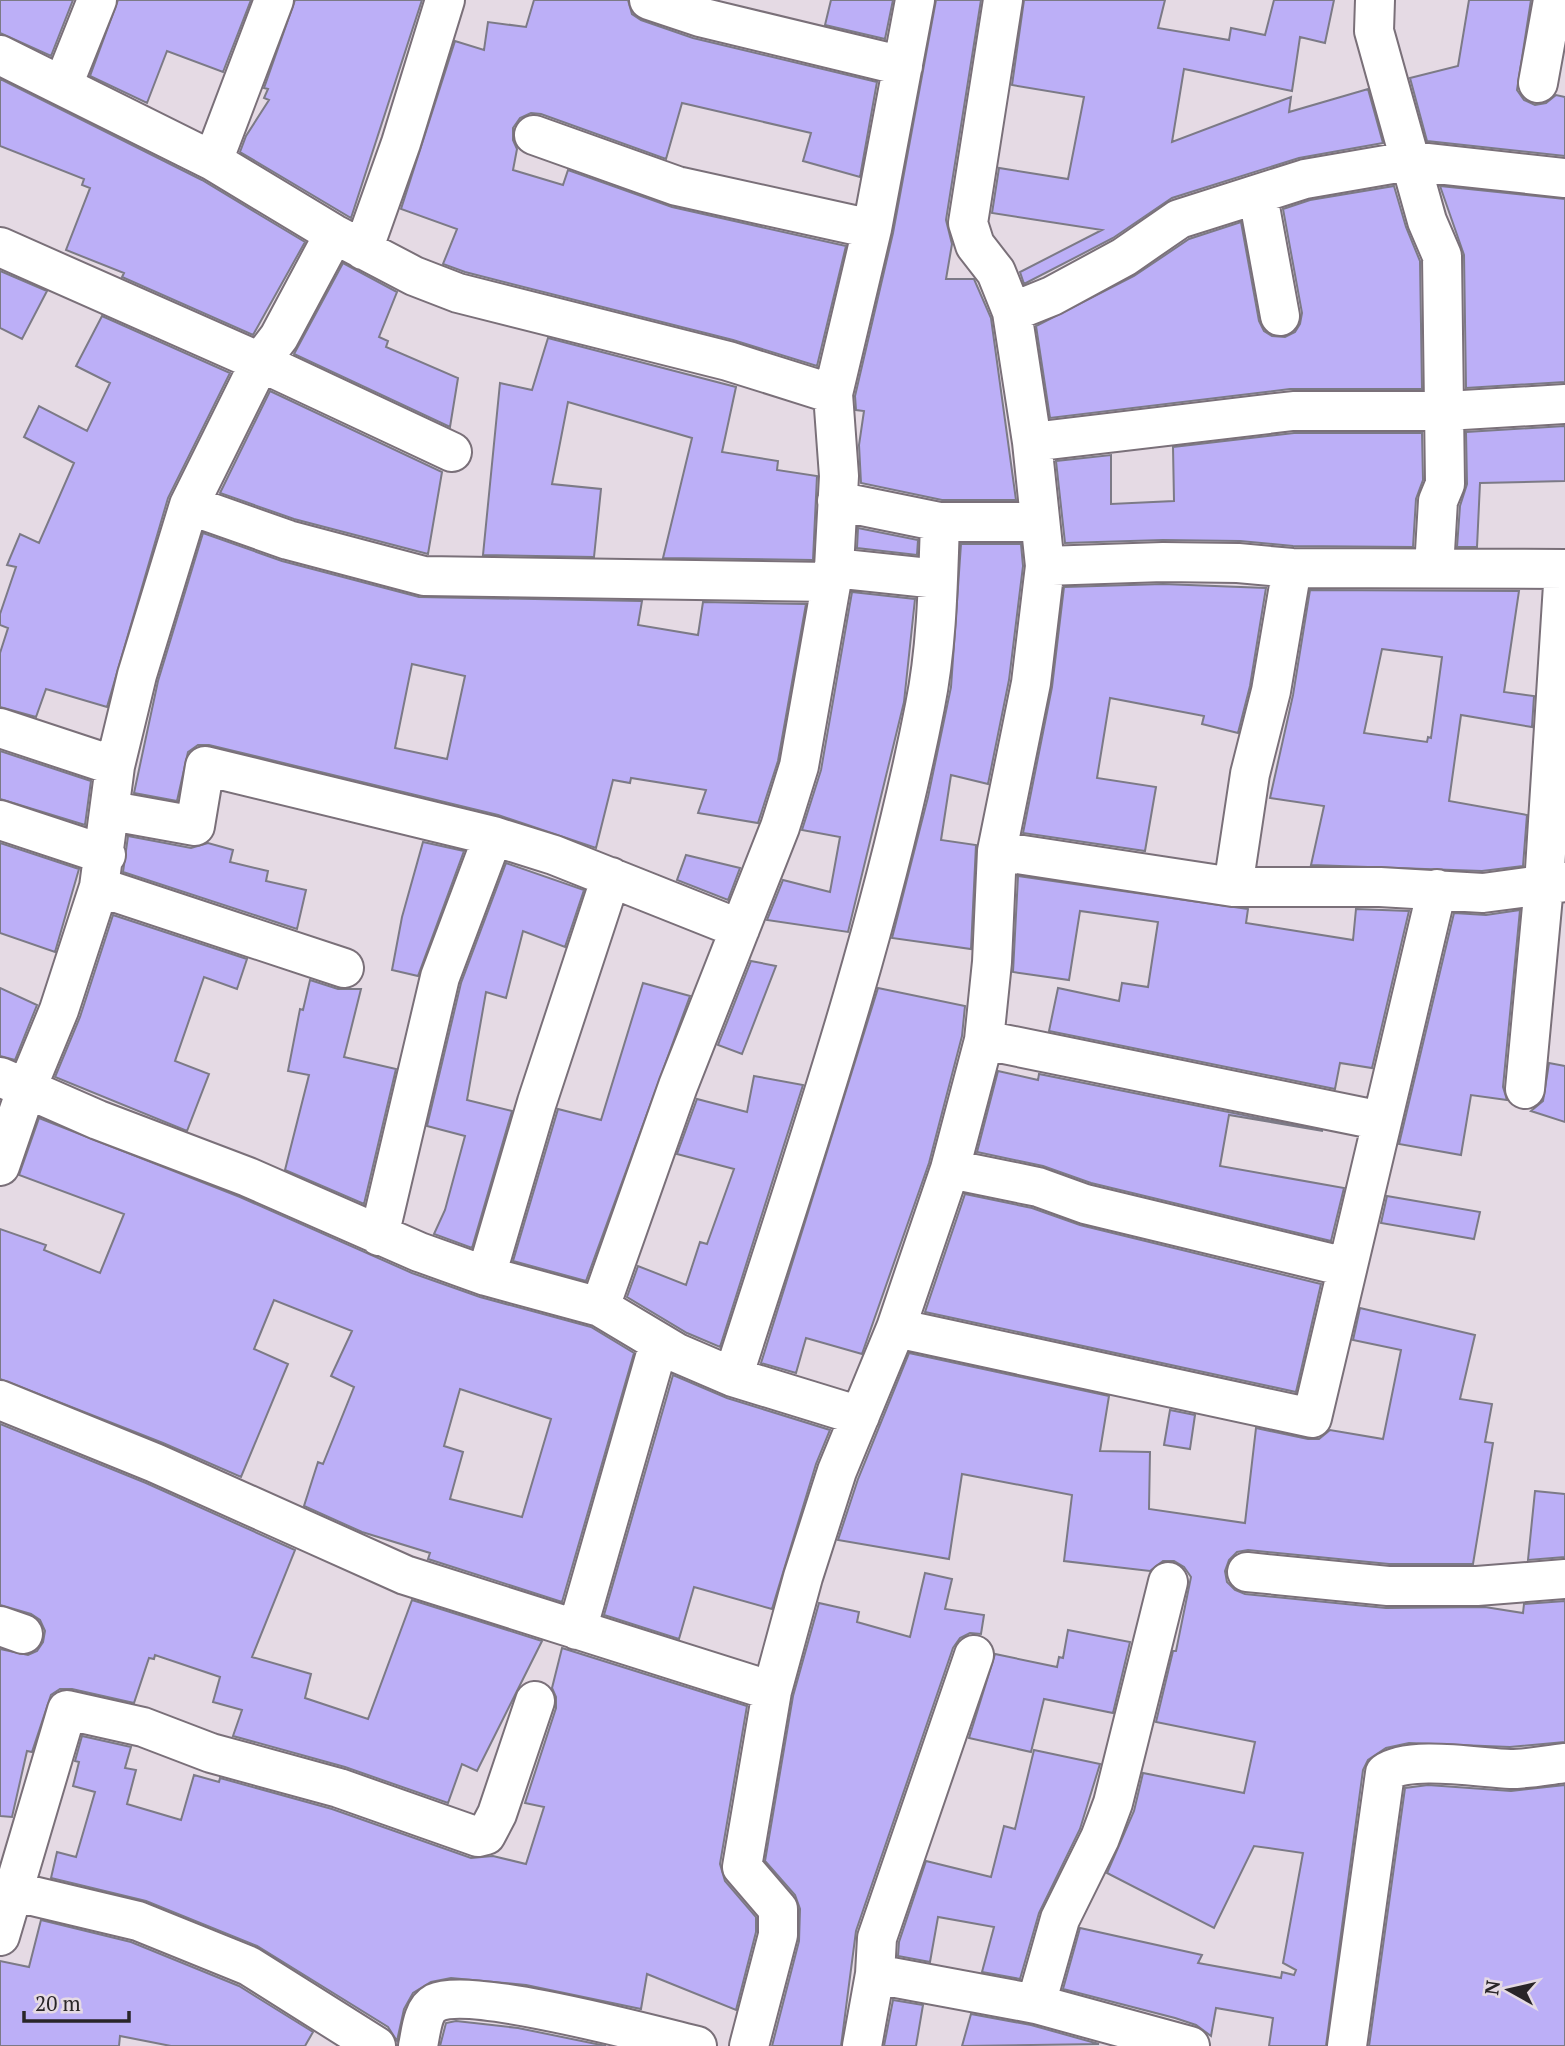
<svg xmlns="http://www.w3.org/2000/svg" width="1565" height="2046" viewBox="0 0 1565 2046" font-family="'PT Serif',serif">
	<rect width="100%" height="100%" fill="#e5dae4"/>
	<path fill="#bcaff7" stroke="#7c7a86" stroke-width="2" fill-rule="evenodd" d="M0,0H73L51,56L0,33Z
		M118,0H251L223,72L167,51L147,103L90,76Z
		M295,0H422L351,218L240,152L246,136L269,100L264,98L268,89L264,88Z
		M534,0H628L632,14L641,20L693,38L877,82L860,177L803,161L811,133L682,103L666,159L541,114L531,113L520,118L513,128V140L517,149L513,170L563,185L568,170L672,207L846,246L817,366L733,340L465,272L443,264L457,229L401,209L455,41L484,50L488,22L526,27Z
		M831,0H893L885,39L825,25Z
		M936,0H981L946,220L952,244L946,279H974L991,318L1016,500H942L861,483L859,445L864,411L856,410L855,396L893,233Z
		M1024,0H1165L1158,28L1229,40L1231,28L1265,35L1274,0H1334L1325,43L1300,37L1292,91L1184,69L1172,142L1291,97L1289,112L1368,89L1383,143L1299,158L1172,198L1113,238L1024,284L1020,272L1102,230L992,213L999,168L1068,179L1084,97L1012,85Z
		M1469,0H1531L1517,90L1524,100L1535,105L1546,103L1556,95L1565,97V156L1427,141L1410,78L1458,66Z
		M0,79L202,180L305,242L253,335L122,277L124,273L66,250L90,188L82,185L84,179L0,146Z
		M1394,186L1406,227L1420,261L1422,389H1290L1050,418L1036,326L1134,276L1189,239L1241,222L1259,321L1264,331L1272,336L1285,337L1295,332L1300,324L1302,313L1283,209L1310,200Z
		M1440,186L1565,199V382L1466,388L1464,255Z
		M343,263L397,292L379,337L388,341L386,347L458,378L450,427L294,354Z
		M0,271L47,291L22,339L0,328Z
		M102,316L230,373L168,498L107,707L46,689L36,717L0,707V653L8,628L0,625V614L16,567L7,565L20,534L39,543L74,463L24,437L39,406L87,431L110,383L76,366Z
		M548,338L736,387L722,452L778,461L777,470L817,476L813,560L663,558L692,438L568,402L552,484L601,489L594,557L483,555L500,383L532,390Z
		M270,391L442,472L428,554L294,519L220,493Z
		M1565,426V481L1480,483L1477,547H1457L1460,506L1467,484L1466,432Z
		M1294,433H1422L1423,480L1416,499L1413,547L1293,546L1240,541L1163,540L1065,543L1056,461L1111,455V504L1174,501L1173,447Z
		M858,528L918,540L917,555L857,548Z
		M203,533L282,561L419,597L642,601L638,625L698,635L703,602L806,604L778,761L758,823L698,813L706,790L631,778L630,783L613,780L596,848L498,815L209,745H198L188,752L177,801L134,793L158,681ZM412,664L465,676L447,759L395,748Z
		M961,544H1021L1023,566L1009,680L988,784L951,775L941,840L976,845L971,949L892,938L928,797L951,687Z
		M1163,584L1266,588L1250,686L1238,733L1202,724L1204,716L1110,698L1097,778L1156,787L1145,851L1023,833L1052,687L1064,587Z
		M1310,590L1519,591L1504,692L1534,696L1532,727L1461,715L1449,801L1527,815L1523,866L1482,871L1311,865L1324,806L1270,798L1293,695ZM1382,649L1442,657L1431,738L1428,737L1427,742L1364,733Z
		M852,592L915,599L904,702L848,932L767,920L783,880L830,892L840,837L802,830L821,770Z
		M0,751L91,781L85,825L0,799Z
		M128,836L191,848L208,843L233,850L230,862L268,871L266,881L306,890L297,929L123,872Z
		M423,842L464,851L418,976L392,970L402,917Z
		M0,843L79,869L55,952L0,933Z
		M686,855L740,868L728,900L677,880Z
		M506,863L584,890L565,947L523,931L506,998L486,992L467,1100L512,1111L472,1248L434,1234L445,1210L465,1136L427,1126L461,983Z
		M1018,876L1248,909L1246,923L1353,940L1356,909L1409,911L1372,1068L1340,1063L1335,1089L1049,1031L1058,988L1119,1001L1122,983L1148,987L1158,922L1080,911L1069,980L1013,972Z
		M1520,910L1503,1087L1507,1100L1471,1095L1461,1155L1399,1144L1454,913L1486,915Z
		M113,915L247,959L237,989L204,977L175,1061L209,1074L187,1131L55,1077L80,1017Z
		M751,961L776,966L742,1054L718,1045Z
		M310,980L338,989H361L344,1057L396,1069L364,1204L285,1170L309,1075L288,1071L300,1009L303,1010Z
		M643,983L690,996L586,1281L513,1261L558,1109L601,1120Z
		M0,988L37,1005L15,1060L0,1056Z
		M878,988L965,1006L962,1036L929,1163L862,1354L806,1338L796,1373L761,1363Z
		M1549,1063L1565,1066V1122L1531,1111L1543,1101Z
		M998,1071L1038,1080L1039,1074L1323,1131L1229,1115L1220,1166L1344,1188L1331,1241L1091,1183L1043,1166L977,1152Z
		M754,1076L803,1085L720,1347L687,1333L627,1297L638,1266L686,1285L700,1242L707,1244L734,1169L677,1154L697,1099L747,1112Z
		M39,1118L240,1197L412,1273L480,1297L591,1327L634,1353L562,1602L428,1559L430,1553L362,1532L304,1506L318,1462L323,1464L354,1387L331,1376L352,1331L274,1300L254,1349L288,1364L241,1477L163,1443L0,1379V1229L46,1245L44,1250L100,1273L124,1214L19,1175ZM460,1389L551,1419L522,1517L450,1499L463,1452L444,1446Z
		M965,1194L1032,1208L1080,1225L1321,1284L1296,1392L925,1312Z
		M1387,1196L1480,1212L1474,1239L1381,1223Z
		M1360,1308L1475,1335L1460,1399L1492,1404L1485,1442L1493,1443L1473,1564H1389L1248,1550L1237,1552L1229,1560L1225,1571L1227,1582L1235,1590L1245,1594L1386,1608L1485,1607L1523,1613L1524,1604L1565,1601V1742L1510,1747L1409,1743L1386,1748L1368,1760L1363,1770L1326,2046H1269L1273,2018L1216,2008L1211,2036L1196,2025L1175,2018L1063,1989L1080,1928L1202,1955L1198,1963L1281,1978L1282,1972L1294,1975L1296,1970L1283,1963L1303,1853L1254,1846L1214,1928L1107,1873L1134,1811L1143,1773L1244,1793L1255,1742L1156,1722L1173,1651H1176L1191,1577L1184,1567L1174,1561H1163L1150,1571L1064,1561L1072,1495L962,1474L949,1559L838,1540L858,1479L909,1353L1109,1396L1100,1451L1150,1452L1149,1509L1245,1523L1256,1428L1308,1439H1319L1330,1430L1383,1439L1401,1350L1353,1340Z
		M673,1375L727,1398L830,1430L816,1464L772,1609L694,1587L679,1639L604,1615Z
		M1170,1410L1195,1415L1190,1449L1164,1445Z
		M0,1424L146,1483L295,1550L252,1657L311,1674L305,1698L368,1719L412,1600L542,1641L477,1771L462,1764L448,1803L345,1767L233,1736L242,1710L213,1702L220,1677L155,1655L154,1659L149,1658L134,1703L72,1689H60L51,1695L32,1752L27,1751L12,1817L0,1816V1649L28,1655L37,1651L43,1642L45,1631L40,1620L31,1614L0,1605Z
		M1535,1491L1565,1494V1557L1528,1560Z
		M925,1573L952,1579L945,1609L984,1615L981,1634L970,1633L960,1638L953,1648L856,1931L841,2046H772L799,1941L800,1909L795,1895L765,1861L793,1696L819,1603L859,1612L857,1622L910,1637Z
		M1068,1630L1130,1642L1113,1713L1044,1699L1031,1752L969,1738L995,1654L1057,1667L1059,1657L1063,1658Z
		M562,1648L747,1706L720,1864L725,1881L756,1917V1932L736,2010L647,1974L641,2009L526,1985L451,1978L431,1982L413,1993L404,2009L397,2041L388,2027L257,1946L146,1901L51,1878L57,1852L76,1857L95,1792L73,1786L79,1762L75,1761L82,1736L131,1747L125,1768L136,1770L127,1804L181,1820L194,1775L219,1782L220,1778L332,1809L471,1858L493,1856L526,1864L544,1807L525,1803L556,1708V1697L552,1688Z
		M1034,1750L1100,1764L1080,1829L1039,1913L1020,1979L982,1972L994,1927L938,1917L930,1962L898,1956L899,1942L926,1861L991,1877L1004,1826L1015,1829Z
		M1428,1785L1511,1791L1565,1785V2046H1369L1405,1788Z
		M41,1920L131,1942L239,1986L313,2032L305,2046H171L120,2036L119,2046H0V1961L29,1967Z
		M893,2000L923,2005L916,2046H884Z
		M971,2014L1031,2025L1099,2044L962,2046Z
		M456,2021L518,2028L606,2046H440L446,2023Z"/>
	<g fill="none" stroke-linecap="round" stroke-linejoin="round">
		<g stroke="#7a7079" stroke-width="42">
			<path id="minor" d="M649,0L700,17L903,66
				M1375,0L1374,31L1427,221L1442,256L1445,484L1438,501L1434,568
				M0,55L213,161L334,234L414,276L458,293L728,361L833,394
				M1538,83L1553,0
				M63,85L97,0
				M534,135L677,186L872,229
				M213,161L274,0
				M1258,196L1280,316
				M0,247L260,362L452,452
				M363,250L401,143L445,0
				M1012,312L1052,296L1124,257L1179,219L1305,179L1409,161L1565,178
				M1032,442L1293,411H1446L1565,404
				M837,501L940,522H1040
				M189,505L288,540L424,576L831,582
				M1045,566L1163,562L1238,563L1292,568L1565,569
				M834,568L938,579
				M0,728L115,766
				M109,814L123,813L195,826L205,766L493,836L554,855L740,929
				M0,820L106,855
				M997,851L1233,887H1380L1483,893L1565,882
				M99,887L344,968
				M1233,887L1250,774L1271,691L1292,568
				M984,1040L1382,1121
				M0,1077L98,1120L248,1177L419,1252L486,1276L600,1307L677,1353L733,1377L860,1416
				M1525,1089L1544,885L1564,569
				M0,1166L26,1090L59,1010L99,887L115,766L137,675L189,505L260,362L279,337L334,234
				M950,1169L1038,1187L1085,1204L1346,1267
				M379,1236L440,977L493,836
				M486,1276L537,1102L611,877
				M600,1307L678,1086L780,827L799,766L834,568L839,476L833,394L872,229L915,0
				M896,1328L1312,1418L1437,889
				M733,1377C804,1155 880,935 925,706C937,647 938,582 940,522
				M0,1400L155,1463L405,1575L772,1691
				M1247,1572L1388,1586H1477L1565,1579
				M0,1626L23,1634
				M577,1630L659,1343
				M16,1892L138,1921L249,1966L376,2046
				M0,1936L67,1710L143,1727L211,1753L339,1788L478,1837L486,1835L497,1814L535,1701
				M875,1974L1036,2004L1190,2046
				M1036,2004L1060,1919L1100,1838L1113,1803L1168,1582
				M418,2046C421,2033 422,2010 435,2003C471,1986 652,2035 697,2046
				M749,2046L778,1935V1909L742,1867L772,1691L803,1577L837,1471L896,1328L950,1169L984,1040L992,962L997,851L1031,683L1045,566L1032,442L1012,312L996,272L975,245L968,223L1003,0
				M862,2046L875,1974L877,1938L974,1655
				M1347,2046L1385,1773C1409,1755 1480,1768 1510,1769C1529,1769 1547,1765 1565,1763"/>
		</g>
		<use href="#minor" stroke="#fff" stroke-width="38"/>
	</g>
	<g transform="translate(1509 1990) rotate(278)" stroke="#e5dae4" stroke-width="5" paint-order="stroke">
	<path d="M0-5L12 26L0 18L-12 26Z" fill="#292528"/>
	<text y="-10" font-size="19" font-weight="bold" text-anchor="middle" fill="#292528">N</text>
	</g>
	<path d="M24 2011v10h105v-10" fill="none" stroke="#292528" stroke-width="3.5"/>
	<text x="35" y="2011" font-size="21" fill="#292528" stroke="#e5dae4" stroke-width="5" paint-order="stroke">20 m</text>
</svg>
